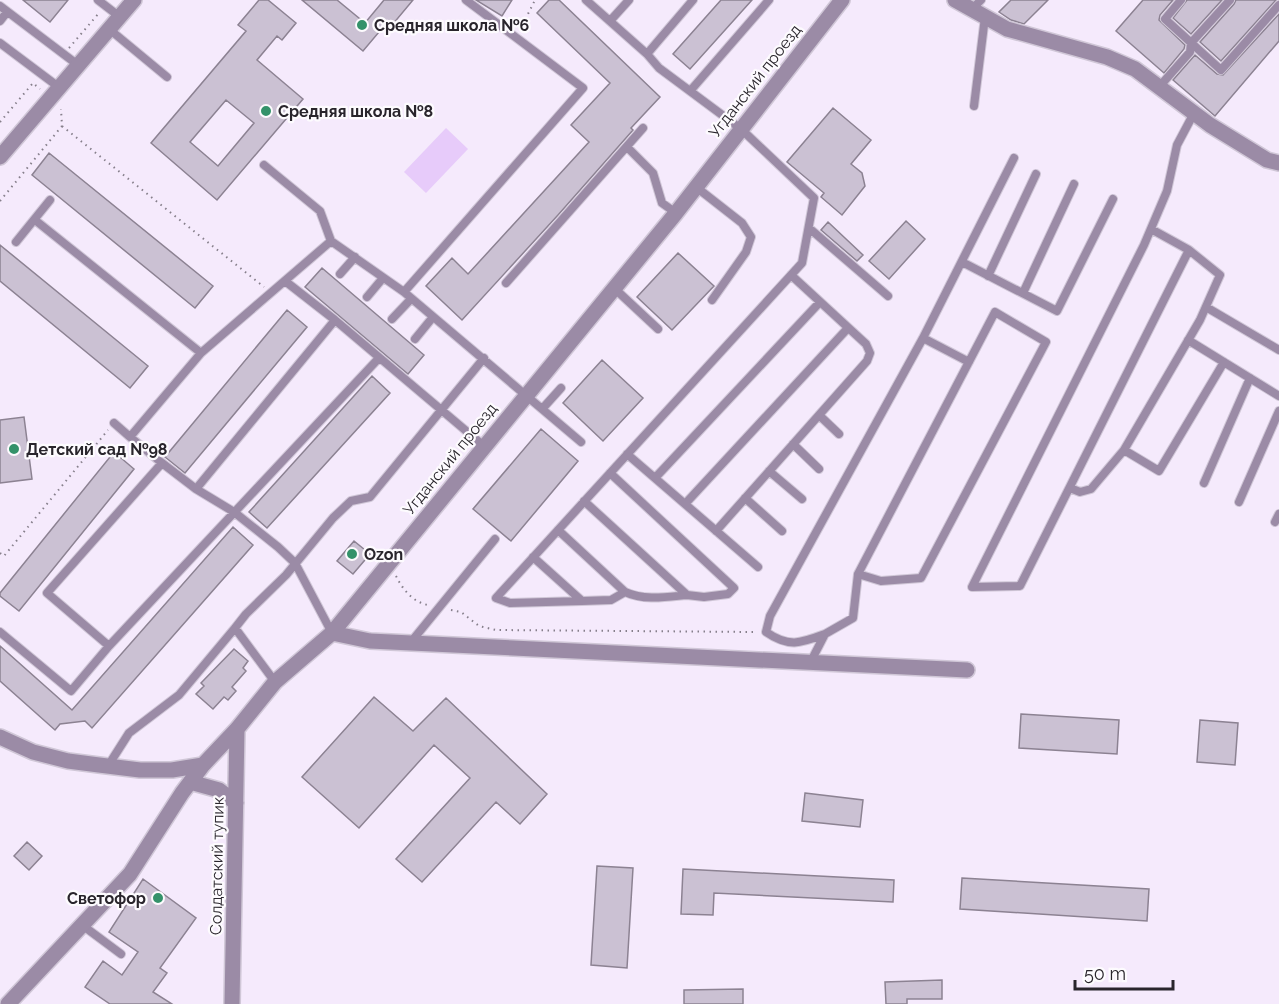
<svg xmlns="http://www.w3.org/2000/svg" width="1279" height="1004" viewBox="0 0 1279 1004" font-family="Raleway,sans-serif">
	<rect width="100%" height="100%" fill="#f5eafc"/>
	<path fill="#e7cbfa" d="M446,128L468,149L426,193L404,172Z"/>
	<path fill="#cbc1d3" stroke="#8c8292" stroke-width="1.5" fill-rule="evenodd" d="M23,0H68L50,22Z
		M259,0H268L296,23L282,40L277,36L257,60L303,99L217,200L151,143L246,31L238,25ZM226,100L254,123L218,166L190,142Z
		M302,0H337L365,23L384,0H413L388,30L384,26L363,51Z
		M476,0H512L502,16Z
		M549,0H559L660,97L631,128L633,130L558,215L462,320L426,286L452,258L468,274L589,142L571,125L610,83L537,13Z
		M721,0H752L690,69L673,54Z
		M1011,0H1048L1024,24L1011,20L999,12Z
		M1143,0H1173L1160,15L1159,20L1185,45L1184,49L1164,73L1116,31Z
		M1187,0H1222L1191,34L1173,18Z
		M1236,0H1276L1221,61L1200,42L1234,4Z
		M1279,14V41L1215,116L1173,80L1195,55L1217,74L1223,75Z
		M833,108L871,140L851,164L862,173L865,186L842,215L821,197L824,193L787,162Z
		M49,153L213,286L195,308L32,175Z
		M906,221L925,239L889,279L869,261Z
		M828,222L863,255L857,261L821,230Z
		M0,245L148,366L130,388L0,281Z
		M678,253L714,286L672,330L637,297Z
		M322,268L424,355L408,374L305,287Z
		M287,310L307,327L185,473L165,457Z
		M602,360L643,398L603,441L563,403Z
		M372,376L390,393L267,528L249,512Z
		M24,417L32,479L0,483V420Z
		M541,429L578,461L511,541L473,509Z
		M114,452L134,469L19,611L0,596V593Z
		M233,527L253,545L92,728L85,721L60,724L55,730L0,681V646L72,710Z
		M354,541L370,554L353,574L337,561Z
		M234,649L248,661L243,668L246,671L232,687L236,691L228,700L224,697L213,709L196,694L204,686L201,683Z
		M374,697L413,731L446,698L547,794L520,824L496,802L422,882L396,859L470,778L434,745L359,828L302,777Z
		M1021,714L1119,720L1117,754L1019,748Z
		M1200,720L1238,723L1235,765L1197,762Z
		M805,793L863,800L860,827L802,821Z
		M27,842L42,856L29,870L14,856Z
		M597,866L633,868L627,968L591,965Z
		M683,869L894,880L893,902L714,893L713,915L681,914Z
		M962,878L1149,889L1147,921L960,909Z
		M143,879L196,918L160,968L167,973L153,992L172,1004H110L85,987L103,961L122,975L138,952L109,932Z
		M942,980V999H907V1004H886L885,982Z
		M743,989V1004H684V990Z"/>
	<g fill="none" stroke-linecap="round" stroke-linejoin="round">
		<g stroke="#d0c7d7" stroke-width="10">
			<path id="lane" d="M98,0L120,17
				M1181,0L1165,19L1221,70L1279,5
				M0,6L78,65
				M972,9L981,0
				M0,21L7,12
				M610,21L629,0
				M109,29L167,77
				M0,43L60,88
				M647,54L693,0
				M1159,87L1190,52L1191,43L1230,0
				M691,90L769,0
				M974,106L985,17
				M627,147L653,173L662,203L676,213
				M264,165L320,211L331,241
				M696,187L742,223L751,237L746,252L712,300
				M35,220L201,353
				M809,228L888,296
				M1151,229L1189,250L1020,586L972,587L1144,245L1167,191L1177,145L1194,113
				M16,242L50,200
				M962,262L1057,311L1113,199
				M340,274L355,257
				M988,276L1036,174
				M285,281L335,320L484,446
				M506,283L643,128
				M614,288L658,329
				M404,292L583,88L466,0
				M1023,293L1074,184
				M367,297L383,278
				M1206,307L1279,350
				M392,319L411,299
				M415,339L433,317
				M1188,340L1279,396
				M969,362L923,338L1014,158
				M543,408L561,388
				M819,415L839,434
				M114,423L130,437
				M793,444L819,469
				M1124,450L1159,471L1224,362
				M627,454L758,567
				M162,463L47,593L109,646L379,358
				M769,471L802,499
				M655,478L820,302
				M1204,483L1250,378
				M1070,488L1080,492L1091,489L1124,450L1200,320L1220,275L1189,250
				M196,489L335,320
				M745,498L782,531
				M584,501L687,595L704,597L728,594L734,588L610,473
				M1239,502L1279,411
				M685,504L848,328
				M1275,522L1279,514
				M558,530L625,592C645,601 666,597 687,595
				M716,531L867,361L870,353L866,344L791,275
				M533,557L582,601L611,600L625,592
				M582,601L510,603L496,598L802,263L814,198L741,129L659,68L647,54L586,0
				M0,632L71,691L109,646
				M332,633L295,563L278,547L234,512L196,489L162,463L130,437L201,353L331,241L404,292L581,442
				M825,634C801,643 789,648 766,632L770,616L923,338
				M411,642L495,539
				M810,663L825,634L853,618L858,574L881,581L921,578L1046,342L995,312L858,574
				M275,682L235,628L246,614L286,575L333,518L351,501L370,497L484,358
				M108,766L129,733L179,695L235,628
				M82,925L121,954"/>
		</g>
		<g stroke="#d0c7d7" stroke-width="18">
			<path id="street" d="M955,0L1007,29L1107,57L1135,69L1210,125L1267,160L1279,163
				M0,157L134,0
				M332,633L370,641L967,670
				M0,737L33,752L68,761L99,765L140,770H172L203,765L237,729L275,682L332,633L676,213L842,0
				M190,782L219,790L236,803
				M8,1004L130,874L182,793L203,765
				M232,1004L237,729"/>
		</g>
		<path stroke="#867f8b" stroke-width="2" stroke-dasharray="1.5 4.5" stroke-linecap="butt" d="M520,30L535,0
			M69,48L99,13
			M0,122L33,83L40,89
			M62,126L264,287
			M0,201L62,126L61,109
			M0,553L4,556L108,430
			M396,576C403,590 413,602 428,605
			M451,610L461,612L479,626L496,630L755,632"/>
		<use href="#lane" stroke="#9b8ba6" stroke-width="8"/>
		<use href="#street" stroke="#9b8ba6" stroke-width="15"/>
	</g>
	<g fill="#34926a" stroke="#fdfbfe" stroke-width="2">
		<circle cx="362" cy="25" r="6"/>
		<circle cx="266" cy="111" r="6"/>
		<circle cx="14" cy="449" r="6"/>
		<circle cx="352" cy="554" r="6"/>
		<circle cx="158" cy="898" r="6"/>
	</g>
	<g text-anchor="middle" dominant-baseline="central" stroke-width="4.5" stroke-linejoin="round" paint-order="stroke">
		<g font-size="16" font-weight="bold" fill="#29252c" stroke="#fdfbfe" text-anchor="start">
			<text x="374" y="25">Средняя школа №6</text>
			<text x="278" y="111">Средняя школа №8</text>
			<text x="26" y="449">Детский сад №98</text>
			<text x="364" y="554">Ozon</text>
			<text x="146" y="898" text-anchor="end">Светофор</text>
		</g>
		<g font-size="16" fill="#29252c" stroke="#fdfbfe">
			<text transform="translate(755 81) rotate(-52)">Угданский проезд</text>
			<text transform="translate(450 459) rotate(-51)">Угданский проезд</text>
			<text transform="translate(217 866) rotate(-89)">Солдатский тупик</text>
		</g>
	</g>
	<path d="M1075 980v9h98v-9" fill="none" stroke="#29252c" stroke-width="3"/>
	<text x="1084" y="980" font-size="18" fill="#29252c" stroke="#fdfbfe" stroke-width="4.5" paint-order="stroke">50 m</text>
</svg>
